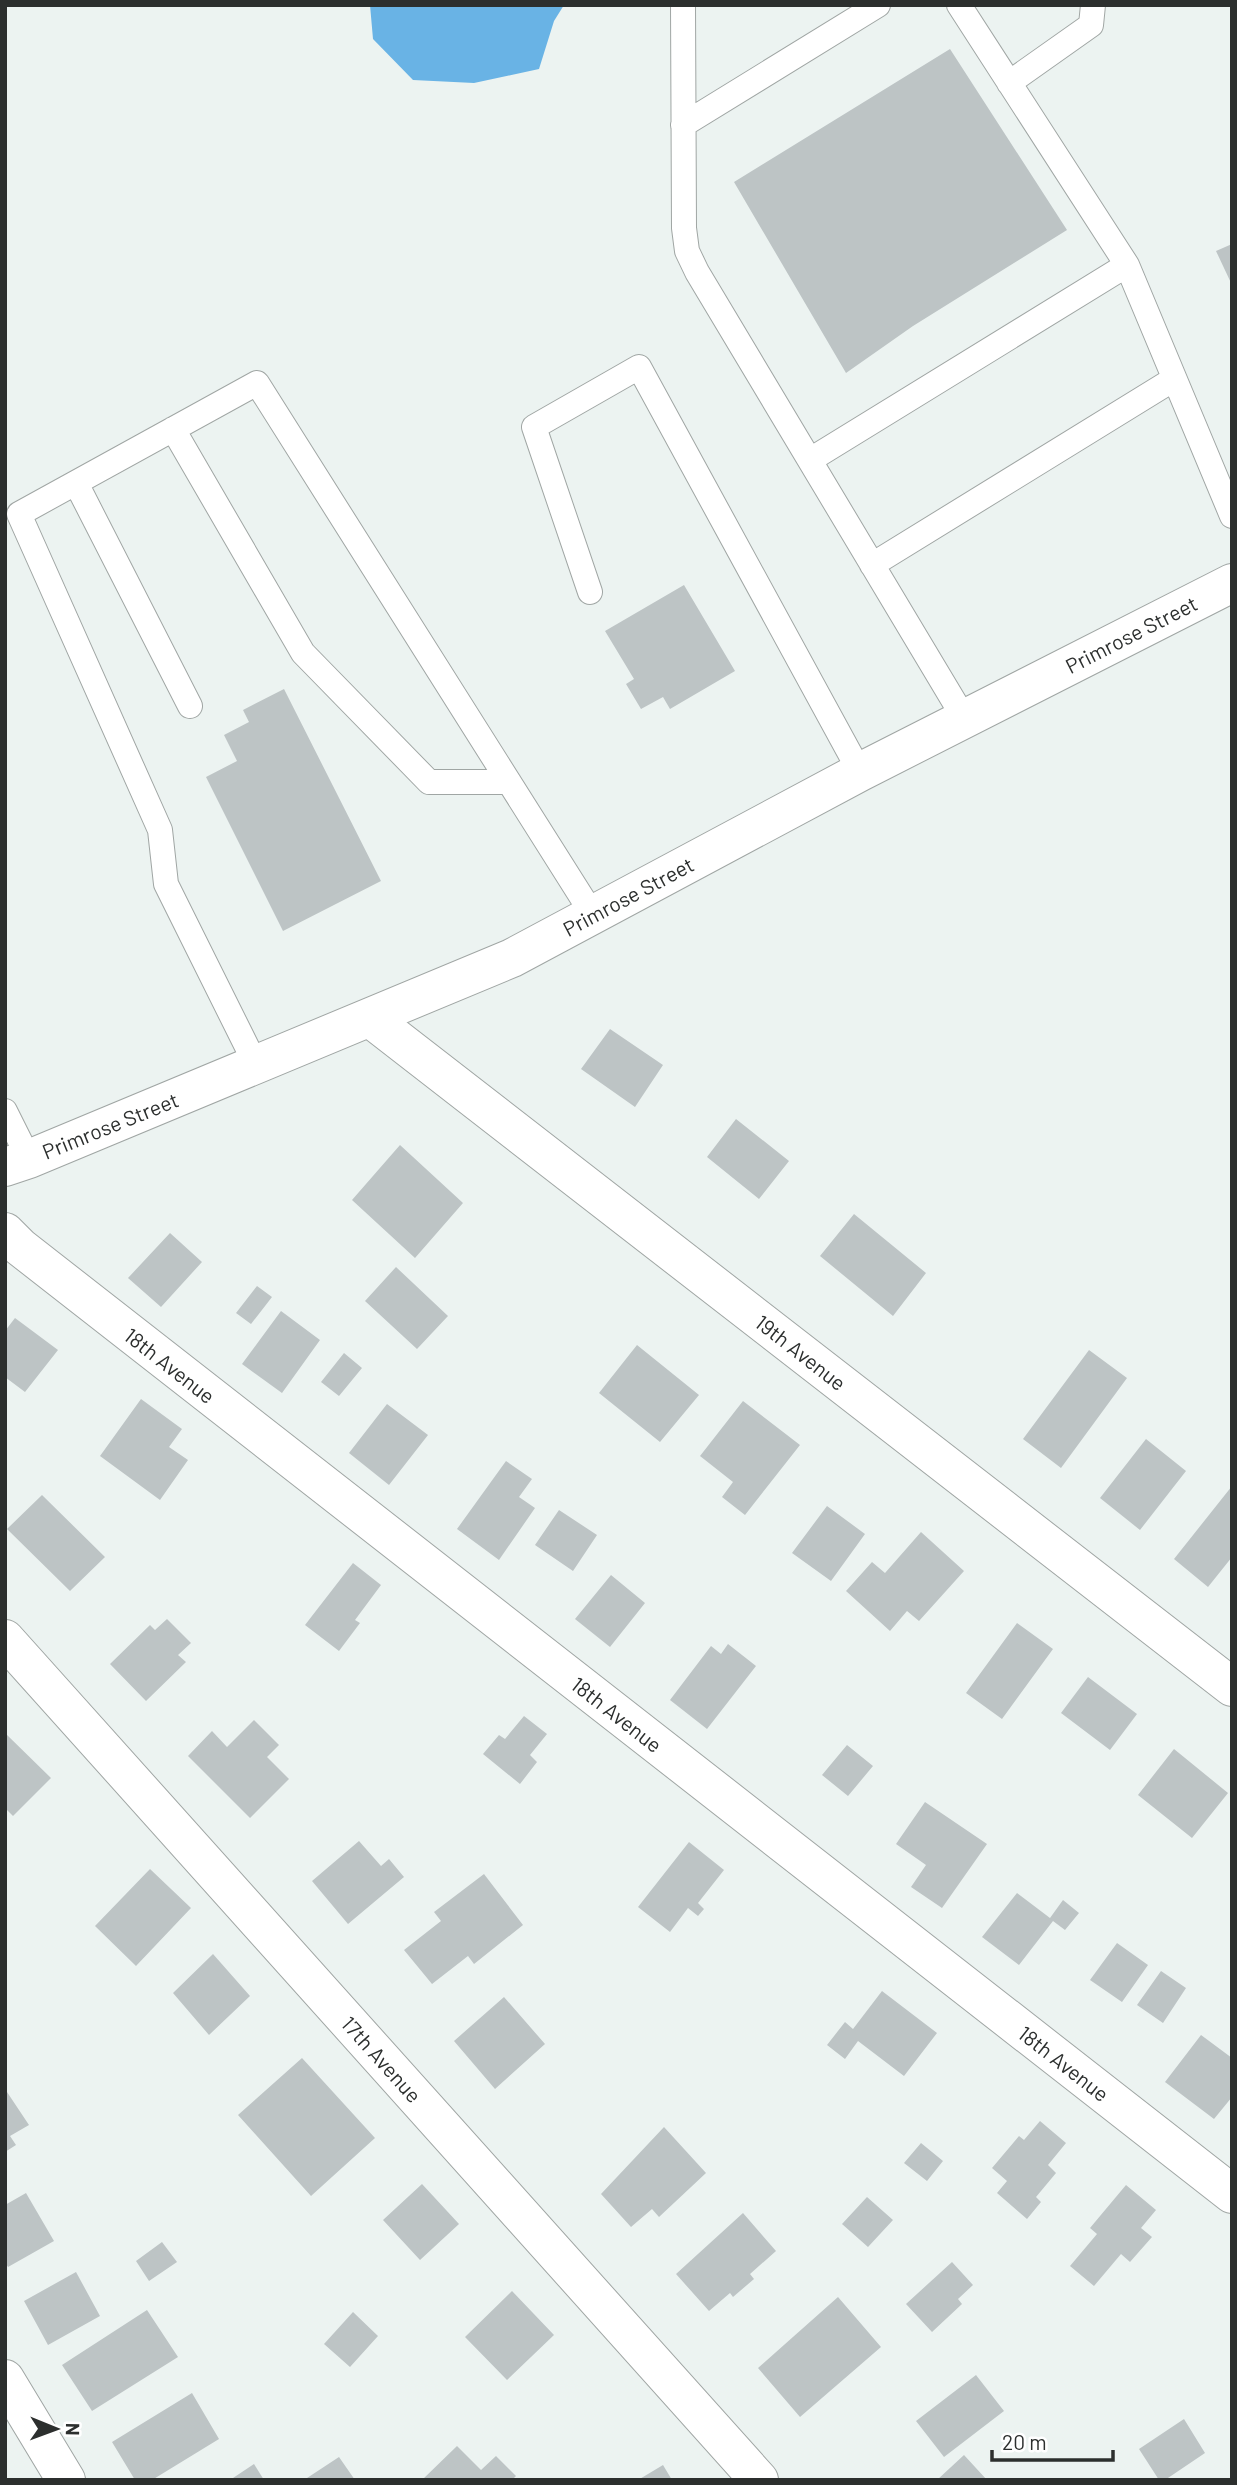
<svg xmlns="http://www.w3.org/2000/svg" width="1237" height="2485" viewBox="0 0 1237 2485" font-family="Barlow,sans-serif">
	<rect width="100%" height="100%" fill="#ecf3f1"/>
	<path fill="#69b3e5" d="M370,5H564L554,21L539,69L474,83L413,80L373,39Z"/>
	<path fill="#bdc4c5" d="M950,49L1067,230L913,326L846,373L734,182Z
		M1232,244V285L1216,251Z
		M684,585L735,671L670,709L663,697L641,709L626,684L634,679L605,631Z
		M284,689L381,881L283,931L206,777L237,761L224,735L249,722L243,710Z
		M610,1029L663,1065L635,1107L581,1069Z
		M736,1119L789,1161L759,1199L707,1157Z
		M400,1145L463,1203L415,1258L352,1200Z
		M854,1214L926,1273L893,1316L820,1256Z
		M170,1233L202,1262L161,1307L128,1278Z
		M396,1267L448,1316L417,1349L365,1301Z
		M257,1286L272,1297L251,1324L236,1313Z
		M281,1311L320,1340L282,1393L242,1364Z
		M15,1318L58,1350L25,1392L5,1377V1331Z
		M637,1345L699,1395L660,1442L599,1393Z
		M1089,1350L1127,1378L1061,1468L1023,1439Z
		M344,1353L362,1368L339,1396L321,1382Z
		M141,1399L182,1429L169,1447L188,1460L160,1500L100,1456Z
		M743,1401L800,1445L745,1515L722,1497L733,1482L700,1456Z
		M387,1404L428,1435L389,1485L349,1453Z
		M1146,1439L1186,1471L1140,1530L1100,1498Z
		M506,1461L532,1479L519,1497L535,1508L499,1560L457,1529Z
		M1232,1486V1557L1208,1587L1174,1559Z
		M42,1495L105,1557L70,1591L7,1529Z
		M827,1506L865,1534L831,1581L792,1553Z
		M559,1510L597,1535L573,1571L535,1545Z
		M921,1532L964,1571L919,1621L907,1611L890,1631L846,1591L872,1562L885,1573Z
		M353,1563L381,1585L355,1620L360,1623L339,1651L305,1625Z
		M611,1575L645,1603L610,1647L575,1619Z
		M167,1619L191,1643L178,1655L186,1662L146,1701L110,1664L150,1625L155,1630Z
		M1017,1623L1053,1649L1002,1719L966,1693Z
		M728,1644L756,1666L707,1729L670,1700L711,1646L721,1654Z
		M1088,1677L1137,1714L1110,1750L1061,1713Z
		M524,1716L547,1734L530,1755L537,1762L520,1784L483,1754L499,1735L505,1739Z
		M254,1720L279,1745L267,1757L289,1779L250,1818L188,1756L212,1731L227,1747Z
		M5,1733L51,1778L13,1816L5,1808Z
		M847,1745L873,1766L848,1796L822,1775Z
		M1174,1749L1228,1793L1192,1838L1138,1795Z
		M925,1802L987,1844L942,1908L911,1887L926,1865L896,1844Z
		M359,1841L381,1866L389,1859L404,1877L348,1924L312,1881Z
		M689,1842L724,1870L698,1903L704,1909L698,1916L688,1908L670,1932L638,1907Z
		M150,1869L191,1908L136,1966L95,1926Z
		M484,1874L523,1925L474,1964L468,1956L432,1984L404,1950L441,1921L434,1912Z
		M1017,1893L1050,1918L1063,1900L1079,1913L1065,1930L1053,1921L1019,1965L982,1937Z
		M1117,1943L1148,1965L1122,2002L1090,1980Z
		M213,1954L250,1996L209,2035L173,1993Z
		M1161,1971L1186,1988L1163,2023L1137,2005Z
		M882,1991L937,2033L904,2076L858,2041L845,2059L827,2045L845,2022L853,2029Z
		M504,1997L545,2044L495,2089L454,2041Z
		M1201,2035L1232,2058V2097L1214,2119L1165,2082Z
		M302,2058L375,2138L311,2196L238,2115Z
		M7,2092L29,2125L10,2136L16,2145L5,2152Z
		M1040,2121L1066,2143L1048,2165L1056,2173L1036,2197L1041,2202L1027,2219L997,2193L1007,2181L992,2168L1019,2136L1024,2140Z
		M664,2127L706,2173L659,2217L652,2209L631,2227L601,2194Z
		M921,2143L943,2161L927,2181L904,2163Z
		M422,2184L459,2224L420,2260L383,2220Z
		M1126,2185L1156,2210L1141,2228L1152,2237L1130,2262L1121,2254L1094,2286L1070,2266L1097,2234L1090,2228Z
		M26,2193L54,2241L8,2267L5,2262V2205Z
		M867,2197L893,2220L868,2247L842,2224Z
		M743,2213L776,2251L750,2274L754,2279L733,2297L730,2293L709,2311L676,2274Z
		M162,2242L177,2262L149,2281L136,2261Z
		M952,2262L973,2285L958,2299L962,2304L932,2332L906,2304Z
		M76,2272L100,2316L48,2345L24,2301Z
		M512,2291L554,2335L507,2380L465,2337Z
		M838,2297L881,2347L800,2417L758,2368Z
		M147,2310L178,2357L92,2411L62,2365Z
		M353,2312L378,2336L350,2367L324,2344Z
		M976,2375L1004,2411L944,2457L916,2421Z
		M192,2393L219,2439L152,2480H135L112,2442Z
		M1184,2419L1205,2453L1165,2480H1159L1139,2449Z
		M457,2446L481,2470L496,2456L516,2476L512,2480H422Z
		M964,2455L987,2480H937Z
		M339,2457L355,2480H304Z
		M254,2464L264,2480H230Z
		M663,2465L672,2480H638Z"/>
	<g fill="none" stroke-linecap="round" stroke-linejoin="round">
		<g stroke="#a0a6a4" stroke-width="26">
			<path id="service" d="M683,5L684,228L687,251L697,272L964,718
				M959,5L1127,265L1232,516
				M1009,83L1091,25L1093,5
				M683,125L878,5
				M173,429L303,653L429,782H509
				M810,460L1127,265
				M76,483L190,706
				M872,565L1174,379
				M590,592L534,427L639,367L860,772
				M256,1065L166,884L160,830L19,514L257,383L593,915
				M5,1111L29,1159"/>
		</g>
		<g stroke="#a0a6a4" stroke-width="40">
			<path id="minor" d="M370,1018L1232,1687
				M5,1232L20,1247L1232,2194
				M5,1639L759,2480
				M5,2379L66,2480"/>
		</g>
		<g stroke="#a0a6a4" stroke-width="40">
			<path id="secondary" d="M5,1167L29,1159L512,958L860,772L1232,583"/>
		</g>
		<use href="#service" stroke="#fff" stroke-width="24"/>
		<use href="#minor" stroke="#fff" stroke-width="38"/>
		<use href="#secondary" stroke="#fff" stroke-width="38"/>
	</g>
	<g text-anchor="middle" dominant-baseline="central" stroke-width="5" stroke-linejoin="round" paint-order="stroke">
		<g font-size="21" fill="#2c2f2e" stroke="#fff">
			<text transform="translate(1131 634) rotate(-27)">Primrose Street</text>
			<text transform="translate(628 896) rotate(-28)">Primrose Street</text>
			<text transform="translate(110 1125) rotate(-22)">Primrose Street</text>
			<text transform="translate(801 1352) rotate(38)">19th Avenue</text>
			<text transform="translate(170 1365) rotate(38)">18th Avenue</text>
			<text transform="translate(617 1714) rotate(38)">18th Avenue</text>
			<text transform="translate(382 2059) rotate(48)">17th Avenue</text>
			<text transform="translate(1064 2063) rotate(38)">18th Avenue</text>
		</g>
	</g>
	<rect width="1237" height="2485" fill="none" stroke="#2c2f2e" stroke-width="14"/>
	<g transform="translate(56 2429) rotate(91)" stroke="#ffffff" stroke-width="5" paint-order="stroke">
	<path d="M0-5L12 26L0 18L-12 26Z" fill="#2c2f2e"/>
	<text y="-10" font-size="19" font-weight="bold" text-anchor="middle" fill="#2c2f2e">N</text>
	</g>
	<path d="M992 2450v10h121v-10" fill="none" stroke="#2c2f2e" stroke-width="3.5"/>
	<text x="1002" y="2450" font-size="21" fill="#2c2f2e" stroke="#ffffff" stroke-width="5" paint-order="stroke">20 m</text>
</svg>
